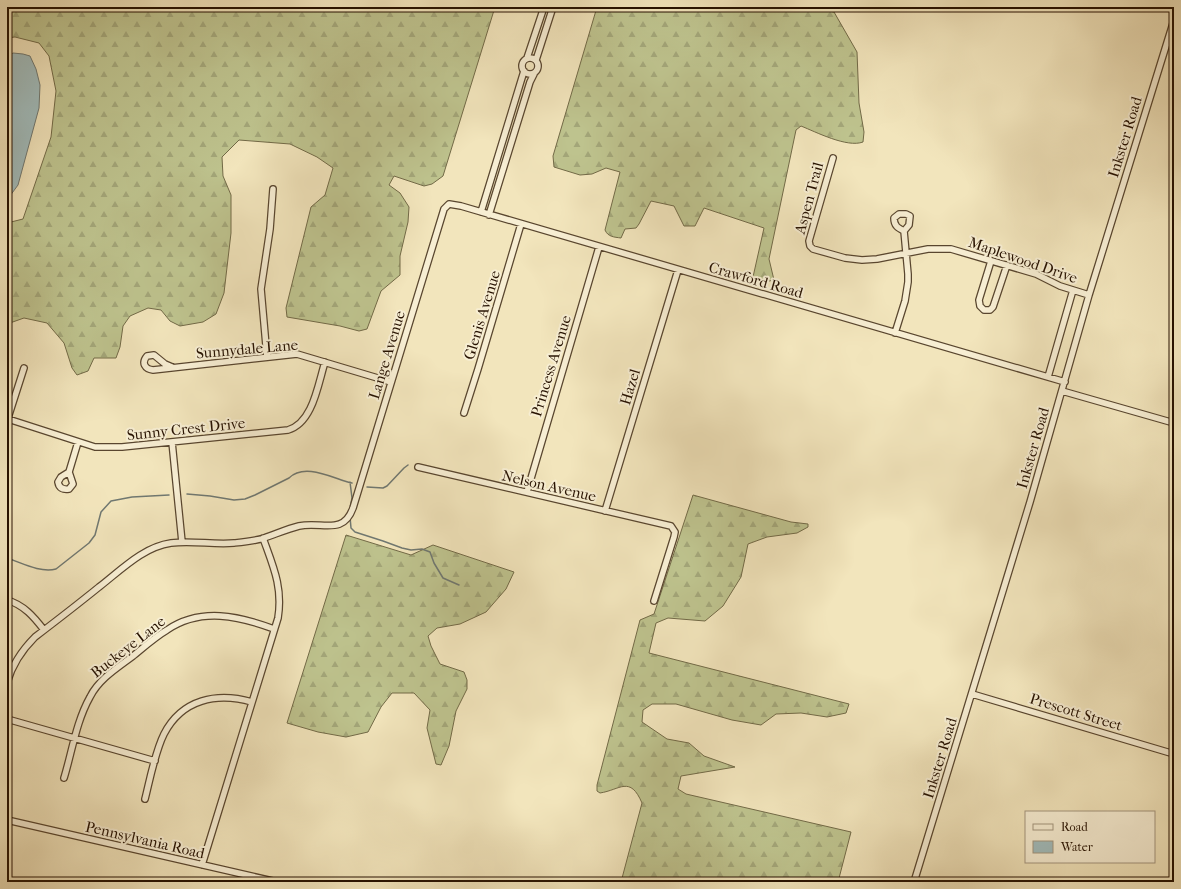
<svg xmlns="http://www.w3.org/2000/svg" width="1181" height="889" viewBox="0 0 1181 889" font-family="'IM FELL French Canon',serif">
	<defs>
		<pattern id="forest-firs" width="22" height="20" patternUnits="userSpaceOnUse"><rect width="22" height="20" fill="#bec38e"/><path d="M5 1l3.5 6h-7zM16 11l3.5 6h-7z" fill="#a3a679"/></pattern>
	</defs>
	<rect width="100%" height="100%" fill="#f2e5bc"/>
	<filter id="stains"><feTurbulence type="fractalNoise" baseFrequency=".005" numOctaves="4"/><feColorMatrix values="0 0 0 0 .2 0 0 0 0 .09 0 0 0 0 .02 0 0 0 .5 -.17"/></filter>
	<radialGradient id="worn" r=".72"><stop offset=".6" stop-color="#630" stop-opacity="0"/><stop offset="1" stop-color="#630" stop-opacity=".3"/></radialGradient>
	<path fill="url(#forest-firs)" stroke="#726a47" d="M7,7H495L443,176L432,184L424,186L394,176L389,185L400,193L409,207L408,222L400,256V275L381,291L367,329L359,331L340,326L287,317L286,308L311,207L325,195L333,168L317,157L290,144L239,140L222,157L223,176L231,195V233L224,293L216,314L203,322L180,326L170,321L161,310L148,308L130,316L123,326L120,347L116,358H94L88,371L77,375L72,368L64,343L47,323L24,318L7,324V223L23,219L51,137L56,91L49,56L39,43L15,37L7,38Z
		M597,7H808L834,12L857,52L859,103L864,132L863,142C847,148 816,132 801,126L796,130L769,259L774,280L769,281L753,277L764,228L704,208L695,226H684L674,206L651,201L639,224L636,228L625,229L621,238C614,237 608,237 605,230L620,172L606,168L592,174L580,175L554,167L553,156Z
		M693,495L791,522L808,524V527L797,533L767,537L748,544L741,577L723,606L705,621L668,618L656,623L649,653L849,704L846,713L827,717L801,713L776,714L761,725L732,720L676,704H652L643,710L642,722L667,739L689,743L704,756L735,767L681,776L678,789L686,794L851,832L838,882H621L642,803C630,775 620,790 600,793L597,791V785L640,620L654,614Z
		M346,535L411,555L433,545L514,572L506,589L486,612L460,624L437,628L428,636L431,646L440,664L464,672L467,680V689L456,711L449,746L441,765L436,764L427,728L430,710L414,693H392L381,707L368,732L346,737L318,732L287,723Z"/>
	<path fill="#a1bcbc" stroke="#707871" d="M13,53L23,54L30,56L36,69L40,85L39,108L18,185L7,200V57Z"/>
	<g fill="none" stroke-linecap="round" stroke-linejoin="round">
		<path stroke="#707871" stroke-width="1.5" d="M367,487L383,488L387,486L404,468L408,465
			M187,494L210,496L234,500L245,499L255,495L289,478C305,462 334,479 352,483
			M350,509L352,498L350,482
			M350,517L351,528L355,532L383,541L402,548L411,550L422,549L430,552L434,563L443,578L459,585
			M7,558C22,563 40,573 56,569L89,543L95,535L101,512L111,501L132,497L169,495"/>
		<g stroke="#59462f" stroke-width="8">
			<path id="minor" d="M522 66a8 8 0 1 1 16 0a8 8 0 1 1-16 0Z
				M527,58L544,7
				M536,60L553,7
				M833,158L809,241L810,246L813,249L845,258L862,260L877,259L928,249H951L1036,274L1060,286L1089,295
				M481,212L524,71
				M489,215L530,82L534,74
				M991,261L979,300L980,306L984,310H990L993,307L1007,265
				M895,333L905,301L908,282V274L904,231C898,228 894,226 894,218L899,214H906L910,216L909,225L904,231
				M267,357L261,289L270,229L273,189
				M172,367L165,364L154,355L147,356C141,363 145,369 153,370L297,354L391,382
				M1048,377L1073,290
				M1062,391L1174,423
				M464,413L478,369L521,224
				M8,419L95,447H122L288,430C313,423 318,384 325,362
				M7,421L24,368
				M172,442L182,542
				M418,467L671,526L675,532L674,537L654,601
				M69,472L73,484L69,489C63,490 59,488 58,482L61,477L69,472L78,442
				M527,492L599,247
				M605,511L678,270
				M7,600C24,605 34,617 44,630
				M7,683C12,665 21,651 35,637C56,621 78,604 99,587C121,570 143,547 171,543C192,540 213,545 234,543C244,542 255,541 264,538C276,534 287,529 299,526C322,521 343,536 353,508L444,209L449,204L461,206L1065,382
				M972,694L1174,754
				M7,719L155,761
				M64,778C72,752 76,722 90,697C99,679 117,668 133,656C144,647 155,637 167,630C201,607 239,616 274,629
				M145,799C150,779 155,752 164,734C182,699 217,692 252,702
				M7,820L277,882
				M202,865L278,618C283,587 273,566 263,538
				M914,882L1030,502L1089,295L1174,20"/>
		</g>
		<use href="#minor" stroke="#f7eed3" stroke-width="5.5"/>
	</g>
	<g text-anchor="middle" dominant-baseline="central" stroke-width="4" stroke-linejoin="round" paint-order="stroke">
		<g font-size="15" fill="#261100" stroke="#f7eed3">
			<text transform="translate(1125 137) rotate(-73)">Inkster Road</text>
			<text transform="translate(809 198) rotate(-75)">Aspen Trail</text>
			<text transform="translate(1023 260) rotate(19)">Maplewood Drive</text>
			<text transform="translate(756 280) rotate(16)">Crawford Road</text>
			<text transform="translate(482 315) rotate(-73)">Glenis Avenue</text>
			<text transform="translate(247 349) rotate(-5)">Sunnydale Lane</text>
			<text transform="translate(387 355) rotate(-73)">Lange Avenue</text>
			<text transform="translate(551 366) rotate(-73)">Princess Avenue</text>
			<text transform="translate(630 387) rotate(-73)">Hazel</text>
			<text transform="translate(186 429) rotate(-6)">Sunny Crest Drive</text>
			<text transform="translate(1033 448) rotate(-74)">Inkster Road</text>
			<text transform="translate(549 486) rotate(13)">Nelson Avenue</text>
			<text transform="translate(128 647) rotate(-38)">Buckeye Lane</text>
			<text transform="translate(1076 712) rotate(17)">Prescott Street</text>
			<text transform="translate(940 758) rotate(-73)">Inkster Road</text>
			<text transform="translate(145 840) rotate(13)">Pennsylvania Road</text>
		</g>
	</g>
	<rect width="1181" height="889" fill="none" stroke="#f2e5bc" stroke-width="24"/>
	<rect x="8" y="8" width="1165" height="873" fill="none" stroke="#261100" stroke-width="2"/>
	<rect x="12" y="12" width="1157" height="865" fill="none" stroke="#261100"/>
	<rect x="1025" y="811" width="130" height="52" fill="#f7eed3" stroke="#a3967f"/>
	<rect x="1033" y="824" width="20" height="6" fill="#f7eed3" stroke="#a3967f"/>
	<text x="1061" y="831" font-size="12" fill="#261100">Road</text>
	<rect x="1033" y="841" width="20" height="12" fill="#a1bcbc" stroke="#a3967f"/>
	<text x="1061" y="851" font-size="12" fill="#261100">Water</text>
	<rect width="100%" height="100%" filter="url(#stains)"/>
	<rect width="100%" height="100%" fill="url(#worn)"/>
</svg>
